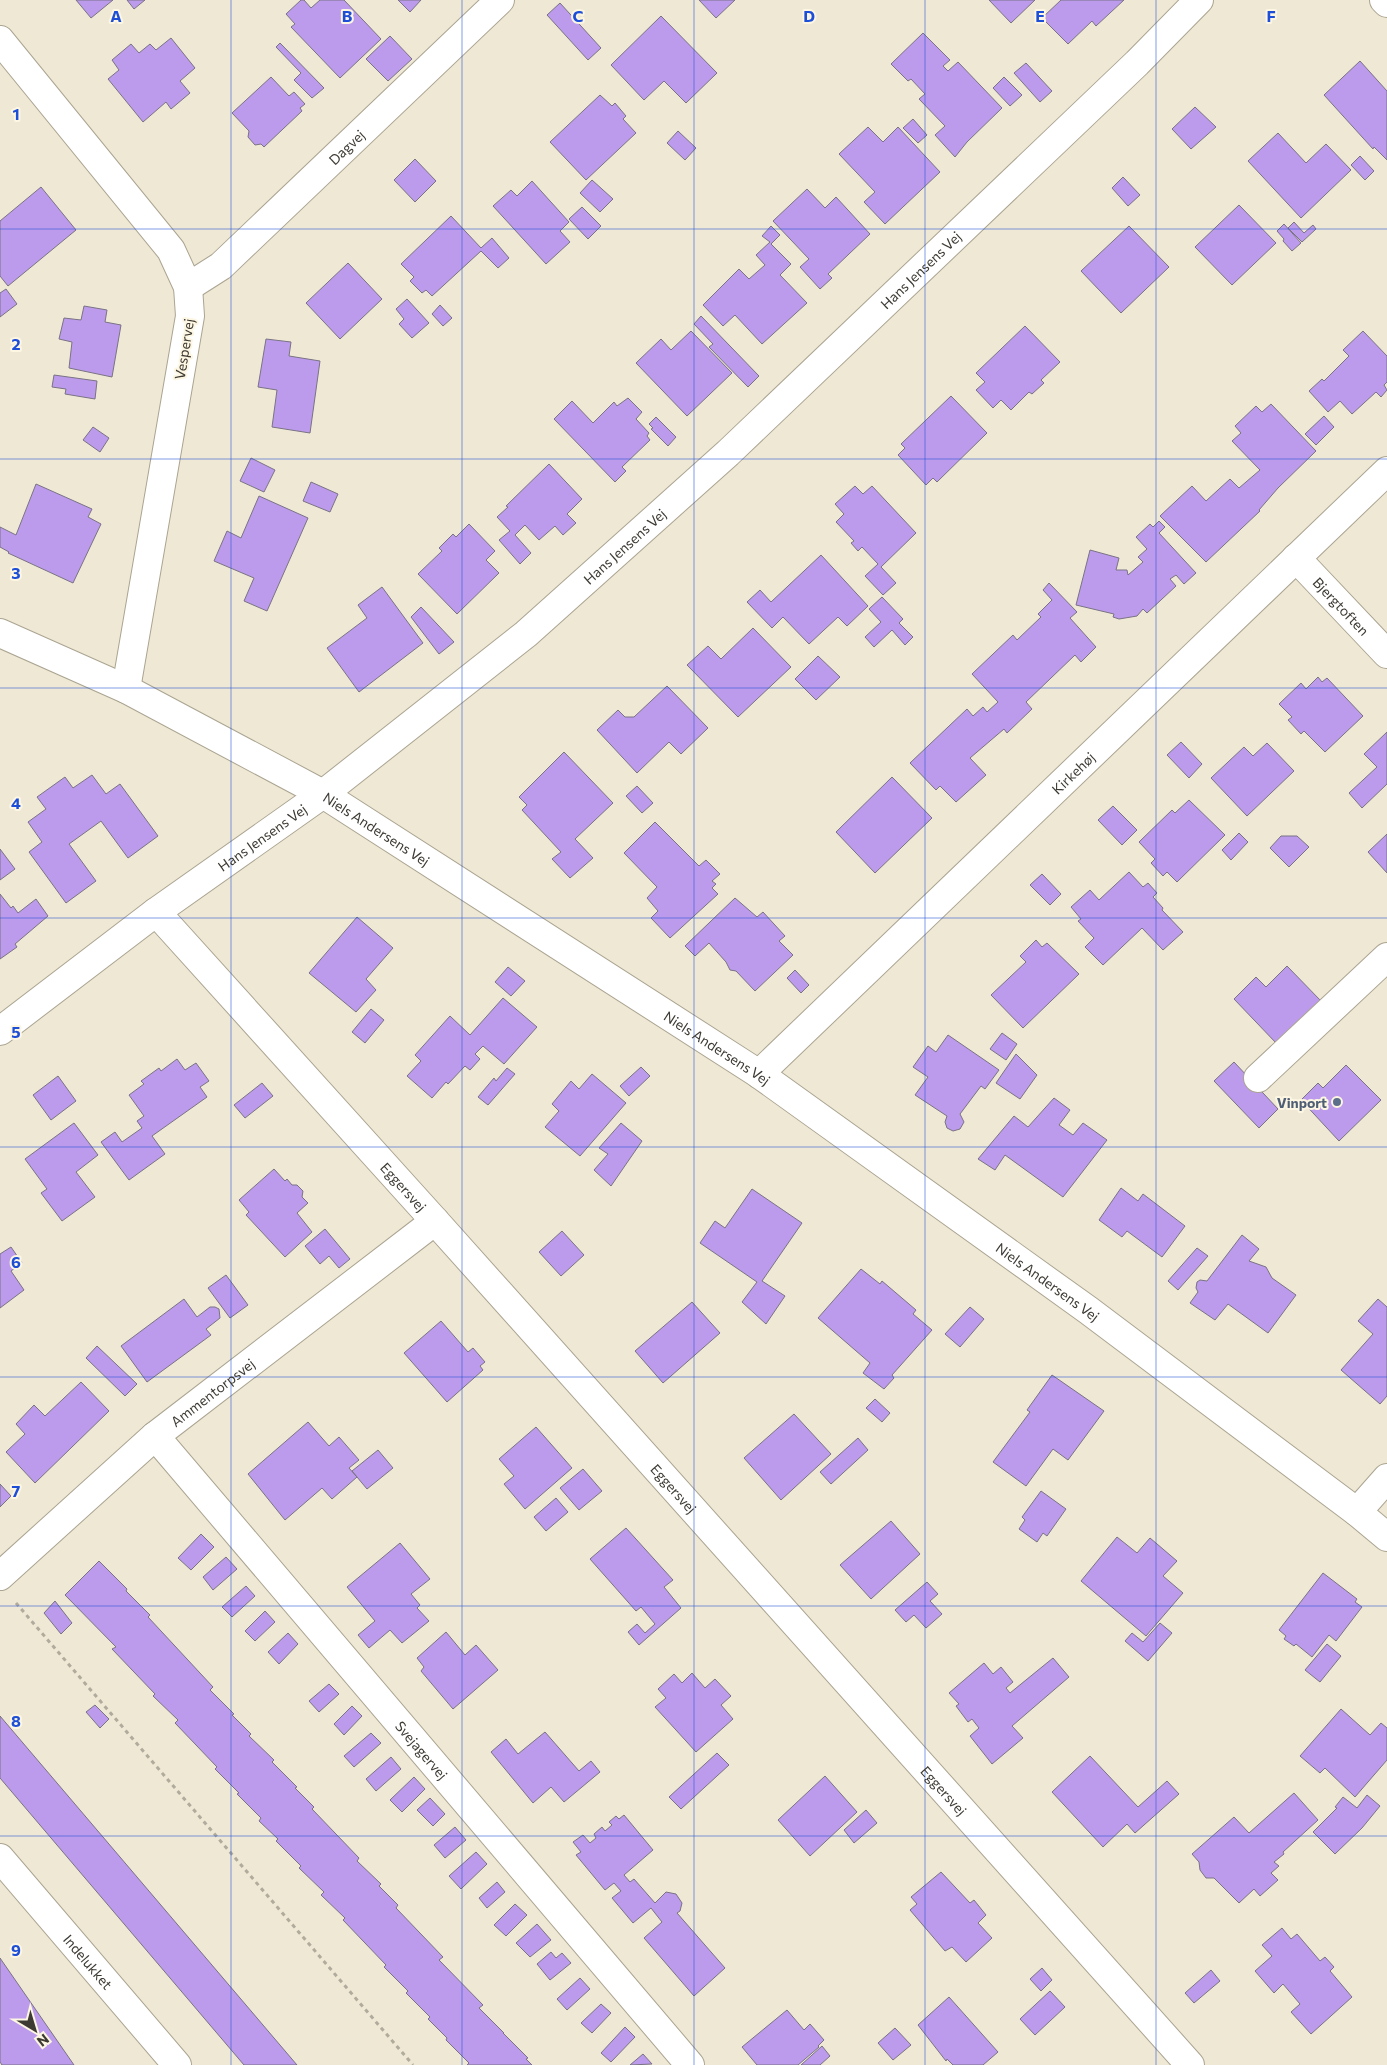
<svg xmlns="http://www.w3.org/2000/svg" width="1387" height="2065" viewBox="0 0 1387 2065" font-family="Commissioner,sans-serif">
	<rect width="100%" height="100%" fill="#efe8d5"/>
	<path fill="#bd9bec" stroke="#797384" d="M76,0H113L91,18Z
		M127,0H145L134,9Z
		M301,0H304L311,8L320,0H344L381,39L340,78L291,27L295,24L286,14Z
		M398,0H421L410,12Z
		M699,0H735L716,18Z
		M989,0H1035L1011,23Z
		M1061,0H1124L1096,26L1092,21L1068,44L1042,18Z
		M560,3L601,48L588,60L547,15Z
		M661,16L717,73L686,103L664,81L644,100L611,65Z
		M923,33L950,60L943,66L948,71L958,62L1002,108L967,142L955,157L935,135L945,126L919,99L925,94L911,79L908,81L891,64Z
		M390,36L412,59L388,81L366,59Z
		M171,38L195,68L180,81L190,93L171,109L166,102L143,122L108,79L119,70L112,60L131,44L139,53L150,44L156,50Z
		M280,43L324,88L312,98L294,80L301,73L276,47Z
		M1360,61L1387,91V160L1374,147L1373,149L1324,95Z
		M1026,63L1052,91L1040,102L1014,73Z
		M271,77L289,96L294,92L305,104L300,108L302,111L264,147L261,144L255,145L248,137L249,131L232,113Z
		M1004,77L1022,95L1010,106L993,88Z
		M600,95L612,106L615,103L626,116L623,119L636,133L586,180L550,142Z
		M1195,107L1216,127L1191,149L1172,129Z
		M913,119L927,135L918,143L903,128Z
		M868,127L883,142L898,127L940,172L885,224L864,202L875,192L839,154Z
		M678,131L696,148L685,160L667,143Z
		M1278,133L1306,163L1326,144L1351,170L1301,218L1248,161Z
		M1360,156L1374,171L1365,180L1351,165Z
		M415,159L436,181L415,202L394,180Z
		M1123,177L1140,195L1128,206L1112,188Z
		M592,180L613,199L600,212L580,193Z
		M532,181L569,222L560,231L570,242L546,264L493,206L511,190L517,196Z
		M41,187L76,230L8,286L0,276V221Z
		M807,189L825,208L836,197L870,234L828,274L832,278L820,289L800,267L809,259L773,221Z
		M1239,205L1276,243L1232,285L1195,247Z
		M582,207L601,226L588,239L569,219Z
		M451,216L481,248L492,238L509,258L498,268L481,251L432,296L426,290L422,293L410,281L414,277L401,264Z
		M1294,222L1304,233L1313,225L1316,229L1302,242L1288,228Z
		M1284,224L1301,243L1292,251L1283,241L1284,239L1277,231Z
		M771,226L780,235L771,244L791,264L780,275L807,303L762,344L735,315L723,326L703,305L739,269L749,279L765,265L756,255L770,242L762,236Z
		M1129,226L1169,267L1121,313L1081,271Z
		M348,263L382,299L340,339L306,303Z
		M6,289L17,304L0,317V293Z
		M407,299L429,323L412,338L399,324L404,319L396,309Z
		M440,305L452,318L443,326L432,314Z
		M84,306L107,310L105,322L121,325L112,377L69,368L72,342L59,339L64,318L81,320Z
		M701,316L759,376L748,387L709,347L713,344L694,324Z
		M1025,326L1060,362L1041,380L1044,383L1032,394L1029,392L1011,410L1001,400L993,408L976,390L985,382L976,373Z
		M691,331L732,373L687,416L636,363L661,339L671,350Z
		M1363,331L1387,356V382L1384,385L1387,390L1381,397L1376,392L1352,414L1340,401L1328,412L1309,391L1322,379L1324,381L1349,356L1343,350Z
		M266,339L291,342L289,356L320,361L310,433L272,427L277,390L258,387Z
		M54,375L97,381L95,399L65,394L66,389L52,387Z
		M951,396L987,433L937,482L933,478L926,485L898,455L905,448L901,444Z
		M628,398L642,412L636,419L649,433L647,436L650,440L622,467L626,471L615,482L554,419L572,401L593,423L614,402L617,406Z
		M1271,404L1316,451L1278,488L1259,510L1260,511L1206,562L1160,516L1192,486L1206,501L1230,479L1239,488L1260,470L1232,441L1241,433L1235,426L1256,406L1262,412Z
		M1324,416L1334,427L1316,445L1305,434Z
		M656,417L676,437L668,446L651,429L653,428L649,424Z
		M93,427L109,438L100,452L83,440Z
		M251,458L275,470L264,492L240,481Z
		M549,464L582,499L567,514L576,523L563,535L555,526L539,540L525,525L515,535L531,553L520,564L499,540L510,531L497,517L508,507L506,506Z
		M311,482L338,494L330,512L303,501Z
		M36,484L92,509L88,517L101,524L73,583L8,553L9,552L0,547V527L16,535Z
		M855,486L863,494L872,486L916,533L881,567L896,583L883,595L865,576L878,564L862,547L858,551L851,543L854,541L836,522L844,514L835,504Z
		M259,496L308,518L267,611L244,601L254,578L214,561L227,531L241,538Z
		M1159,521L1165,527L1159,533L1196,573L1184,584L1176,575L1170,579L1176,586L1147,613L1143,609L1137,616L1119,619L1113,617L1114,614L1076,605L1090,550L1119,558L1116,570H1127L1128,575L1143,562L1138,557L1147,549L1136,537L1150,524L1153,527Z
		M469,524L495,551L486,560L499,573L457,614L418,574L442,551L439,548L453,534L456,537Z
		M821,555L868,606L847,626L838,617L809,644L783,617L772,628L747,602L760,590L771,602Z
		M1049,583L1077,612L1070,618L1096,647L1081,662L1075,655L1026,702L1032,709L1007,733L1004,729L970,758L986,775L956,802L940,786L936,790L910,763L967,709L973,716L983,707L987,712L998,702L972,674L1013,635L1017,640L1041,617L1038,614L1052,600L1043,590Z
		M382,587L423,643L359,692L327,648L367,618L358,605Z
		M882,597L903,619L899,623L913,637L905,645L892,630L874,647L865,637L881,622L869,609Z
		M421,607L454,642L439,654L411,617Z
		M753,628L791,667L738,717L687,665L708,646L721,659Z
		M818,656L840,677L816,700L795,679Z
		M1318,677L1322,682L1327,678L1363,716L1325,752L1304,731L1301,734L1288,720L1292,717L1279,704L1301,683L1306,689Z
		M667,686L708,728L681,754L669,742L637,773L597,730L618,710L625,717H634Z
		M1387,732V784L1362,808L1349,793L1377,767L1364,754Z
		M1181,742L1202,764L1189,778L1167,755Z
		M1267,743L1294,771L1247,816L1211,778L1244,747L1253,756Z
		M564,752L613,803L575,839L593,858L570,878L552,859L561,852L522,810L527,805L519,797Z
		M92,775L106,794L120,784L158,836L128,858L101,821L69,844L96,881L66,903L29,852L42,842L28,822L46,809L37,797L65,777L73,788Z
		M892,777L932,818L875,873L836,832Z
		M637,786L653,803L642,813L626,796Z
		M1189,800L1225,835L1177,882L1167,872L1163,876L1151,863L1155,859L1139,842L1172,810L1175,813Z
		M1113,806L1137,830L1122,845L1098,820Z
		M655,822L699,866L706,860L720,874L712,881L716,884L712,888L718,894L670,938L651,918L658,911L647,898L657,887L624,853Z
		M1239,833L1248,842L1231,860L1222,850Z
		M1387,834V873L1368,852Z
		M1281,836H1297L1309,847L1289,867L1270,848Z
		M0,849L15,869L0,880Z
		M1129,872L1143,887L1148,883L1157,893L1153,897L1163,908L1162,910L1183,932L1163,950L1142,928L1103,965L1085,947L1094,938L1078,921L1081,919L1071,907L1090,890L1099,900Z
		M1042,874L1061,894L1050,905L1030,885Z
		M0,894L11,908L13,906L18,913L36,899L48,916L15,944L17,947L0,959Z
		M735,898L757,917L763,912L785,936L779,941L793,955L755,991L736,971L730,970L726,962L709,943L695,956L685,946Z
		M357,917L393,948L366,979L376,990L356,1012L309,973Z
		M1036,940L1042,947L1047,943L1079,974L1023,1028L991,995L1026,962L1020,956Z
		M1287,966L1321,1001L1277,1044L1234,999L1256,977L1266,987Z
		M508,967L525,981L511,996L495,982Z
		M795,970L809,985L801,993L787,978Z
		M503,998L537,1027L504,1064L483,1046L475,1054L480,1059L470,1070L465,1066L448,1084L446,1082L432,1098L407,1076L421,1061L415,1055L450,1016L470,1035Z
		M371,1009L384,1020L365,1043L352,1032Z
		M1002,1033L1017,1044L1006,1060L990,1049Z
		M948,1035L999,1070L985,1089L981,1086L960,1114L964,1122L960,1129L953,1131L947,1128L945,1122L947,1116L915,1095L928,1077L913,1067L928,1046L936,1052Z
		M1016,1054L1037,1075L1020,1099L996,1083Z
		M177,1059L185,1070L196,1063L209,1081L200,1087L207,1097L152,1136L165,1154L129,1180L101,1142L115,1132L122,1142L142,1128L137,1121L144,1116L129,1095L144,1084L141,1081L159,1068L161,1071Z
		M1234,1062L1278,1109L1259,1128L1214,1081Z
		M1346,1065L1381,1100L1339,1141L1301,1100L1318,1083L1323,1088Z
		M641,1067L650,1076L629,1096L620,1086Z
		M507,1068L515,1074L488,1105L478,1097L494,1078L496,1081Z
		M592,1074L626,1103L580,1156L545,1127L559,1111L552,1104L571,1081L579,1089Z
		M58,1076L76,1101L51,1120L33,1095Z
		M262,1083L273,1096L245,1118L234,1105Z
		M1054,1098L1070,1110L1059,1125L1073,1135L1083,1123L1107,1140L1063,1197L1005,1155L995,1170L978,1159L1014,1116L1028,1127Z
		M74,1123L98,1155L76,1172L95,1197L62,1221L41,1193L47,1189L25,1159Z
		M621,1123L642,1141L611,1186L594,1170L608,1154L599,1148Z
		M274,1169L285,1181L287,1179L292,1185H297L303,1191L302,1197L308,1203L297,1213L312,1232L285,1257L246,1215L249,1212L239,1200Z
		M1121,1188L1138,1201L1143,1194L1185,1226L1162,1257L1127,1231L1122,1237L1099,1220Z
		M752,1189L802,1223L762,1281L785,1296L766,1324L742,1302L757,1282L700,1243L715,1221L725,1228Z
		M325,1229L350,1259L339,1268L329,1256L320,1264L305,1246Z
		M562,1231L584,1255L561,1276L539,1252Z
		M1242,1235L1259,1249L1249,1261L1266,1267L1272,1278L1296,1295L1268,1333L1228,1304L1215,1320L1190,1303L1198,1292L1196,1288L1197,1282L1200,1280L1207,1281Z
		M11,1247L22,1263L11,1271L24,1290L0,1308V1254Z
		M1197,1248L1208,1256L1178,1290L1168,1281Z
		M861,1269L880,1284L882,1281L916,1310L913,1314L932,1330L892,1375L894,1378L884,1389L863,1373L870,1363L818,1318Z
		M226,1275L248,1305L230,1318L208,1288Z
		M184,1299L197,1317L210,1307H215L219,1309L220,1318L206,1329L211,1335L147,1382L121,1346Z
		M1378,1299L1387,1307V1396L1380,1404L1341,1370L1373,1334L1358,1321Z
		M692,1302L720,1333L663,1383L635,1351Z
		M970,1307L984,1319L960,1347L945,1334Z
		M441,1321L468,1352L473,1348L485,1362L480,1366L483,1370L447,1402L404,1353Z
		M97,1346L137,1384L125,1396L86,1358Z
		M1052,1375L1104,1411L1068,1460L1053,1449L1026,1486L993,1462L1030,1412L1027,1410Z
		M81,1382L109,1411L35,1483L6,1452L25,1434L16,1424L34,1405L45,1416Z
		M875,1399L890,1413L882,1422L866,1408Z
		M794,1414L831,1454L781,1500L744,1458Z
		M308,1422L329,1446L339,1437L359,1460L349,1468L357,1477L332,1499L322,1488L285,1520L248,1474Z
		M536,1427L572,1468L525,1509L504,1484L514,1476L499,1459Z
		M858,1438L868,1450L831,1484L820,1472Z
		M378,1450L393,1468L367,1489L352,1471Z
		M583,1469L602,1491L579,1510L560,1488Z
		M0,1484L11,1496L0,1507Z
		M1041,1491L1066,1509L1047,1536L1043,1533L1037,1542L1019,1529L1025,1520L1022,1517Z
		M556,1498L568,1512L546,1531L534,1517Z
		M891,1521L920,1554L871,1599L840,1565Z
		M626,1528L673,1580L664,1587L681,1608L639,1645L628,1632L637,1624L645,1633L655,1624L641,1607L636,1611L590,1559Z
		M201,1534L214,1547L191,1570L178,1558Z
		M1117,1537L1137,1553L1150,1538L1177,1561L1163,1576L1183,1593L1146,1636L1081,1581Z
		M400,1543L430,1579L411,1594L420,1605L417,1608L429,1621L402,1643L390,1630L369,1648L358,1635L375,1621L347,1587Z
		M226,1557L237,1569L213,1590L203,1577Z
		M99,1561L127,1589L126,1591L150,1615L148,1617L213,1687L210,1690L234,1714L232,1715L251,1734L249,1736L274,1760L272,1762L297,1787L295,1788L314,1807L312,1809L359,1858L357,1861L381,1884L379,1886L398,1905L396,1908L443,1957L439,1960L483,2005L479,2008L504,2033H503L528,2058L526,2059L532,2065H467L469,2063L446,2040L447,2038L428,2019L430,2017L406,1993L408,1991L384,1967L386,1965L343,1920L345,1918L321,1895L324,1892L299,1868L301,1866L276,1841L278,1839L259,1821L261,1818L237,1794L239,1793L215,1769L217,1767L175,1723L178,1720L153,1696L155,1694L112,1649L116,1647L65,1595Z
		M1323,1573L1357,1599L1355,1602L1362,1607L1336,1641L1329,1635L1312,1657L1296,1644L1294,1646L1284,1639L1286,1636L1279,1630Z
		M927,1582L938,1594L930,1601L942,1614L926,1628L914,1615L906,1622L895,1610Z
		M246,1586L255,1596L232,1617L222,1607Z
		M55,1601L72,1623L61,1634L44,1613Z
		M265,1611L275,1622L255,1641L245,1631Z
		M1160,1623L1172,1633L1148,1661L1125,1641L1132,1633L1143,1642Z
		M446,1632L465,1655L476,1645L498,1670L453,1709L421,1671L424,1667L417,1658Z
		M288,1633L298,1644L279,1664L268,1652Z
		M1327,1644L1341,1656L1320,1682L1305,1670Z
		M1053,1658L1069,1677L1012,1726L1023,1738L992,1764L970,1736L979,1728L972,1719L968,1722L956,1706L959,1704L949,1693L984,1663L993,1674L1001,1667L1013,1682L1006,1688L1010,1693Z
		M692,1673L705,1688L715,1679L731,1696L721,1705L733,1719L696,1752L655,1707L666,1698L658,1689L674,1674L682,1683Z
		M329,1684L339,1694L319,1712L309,1701Z
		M95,1705L109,1719L100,1728L86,1712Z
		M352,1706L362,1716L344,1735L334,1724Z
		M1341,1709L1370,1735L1381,1723L1387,1728V1760L1355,1797L1325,1768L1320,1773L1300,1756Z
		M0,1716L297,2065H244L0,1778Z
		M545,1732L579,1771L591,1761L600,1772L564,1802L551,1787L533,1803L491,1752L506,1739L518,1754Z
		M371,1733L381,1743L354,1767L344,1756Z
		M717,1753L729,1765L681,1809L669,1797Z
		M1090,1756L1138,1807L1167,1781L1179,1794L1135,1833L1127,1824L1103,1847L1052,1792Z
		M391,1757L401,1769L376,1791L366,1779Z
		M825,1776L857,1812L810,1856L778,1820Z
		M414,1777L425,1789L402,1812L390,1800Z
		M1294,1793L1318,1820L1283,1852L1284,1854L1274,1862L1279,1866L1271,1873L1278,1880L1260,1896L1254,1889L1239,1903L1214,1878H1206L1200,1870L1199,1862L1192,1854L1234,1817L1249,1833Z
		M1367,1795L1380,1806L1362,1828L1335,1854L1313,1832L1337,1808L1335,1807L1343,1797L1357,1808Z
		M430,1798L445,1814L433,1826L417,1810Z
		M866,1810L877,1823L854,1843L844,1830Z
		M624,1815L653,1850L624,1875L630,1882L634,1879L655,1903L666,1892L676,1894L682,1903L680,1911L677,1913L725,1968L694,1996L644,1938L662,1922L651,1908L633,1923L612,1898L621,1891L614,1883L605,1890L576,1855L581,1852L573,1842L583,1835L590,1843L596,1838L594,1834L602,1827L605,1831L612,1825L609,1822L616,1816L619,1819Z
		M455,1827L466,1840L445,1858L434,1845Z
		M476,1852L487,1864L461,1889L449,1876Z
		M941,1872L970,1903L974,1900L986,1915L978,1923L992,1938L966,1962L952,1947L945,1951L910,1910L917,1904L911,1897Z
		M497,1882L505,1892L487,1908L479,1898Z
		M515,1904L527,1915L506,1936L494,1925Z
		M537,1924L551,1940L530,1957L516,1943Z
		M1282,1928L1291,1939L1297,1934L1320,1961L1325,1957L1334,1967L1330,1971L1352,1997L1311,2034L1291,2012L1300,2004L1283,1984L1274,1993L1255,1971L1272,1956L1262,1945Z
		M551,1952L556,1958L562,1953L571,1963L550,1980L537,1964Z
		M0,1958L74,2065H2L0,2062Z
		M1042,1968L1052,1980L1041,1991L1030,1979Z
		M1211,1970L1220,1981L1194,2003L1185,1993Z
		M580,1978L590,1989L567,2010L557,1999Z
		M1050,1991L1065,2007L1035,2035L1020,2019Z
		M949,1997L998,2052L983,2065H953L947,2059L946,2061L918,2025Z
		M601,2004L611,2013L592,2033L581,2023Z
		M787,2010L804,2030L810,2024L824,2040L818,2046L819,2047L798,2065H757L742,2047Z
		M625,2027L635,2037L611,2062L601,2053Z
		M895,2028L911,2045L893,2060L878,2043Z
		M822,2046L830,2056L820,2065H801Z
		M643,2054L652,2064L630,2065Z"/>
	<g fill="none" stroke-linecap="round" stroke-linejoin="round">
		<g stroke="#aaa491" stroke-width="30">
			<g id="minor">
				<path d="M1384,0L1387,3"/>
				<path d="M0,40L171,250L188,287L190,316L126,689"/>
				<path id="s1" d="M188,287L221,266L500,0"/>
				<path id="s2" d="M1296,558L1387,654"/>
				<path id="s3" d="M0,633L126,689L323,794L759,1074L1088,1310L1357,1512L1387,1537"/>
				<path id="s4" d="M156,912L435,1221L1190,2065"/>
				<path id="s5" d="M0,1031L156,912L323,794L526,634L728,453L1137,63L1199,0"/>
				<path id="s6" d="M759,1074L1387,471"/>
				<path d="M1258,1078L1387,957"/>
				<path id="s7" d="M155,1436L690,2065"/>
				<path d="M1357,1512L1387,1478"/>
				<path id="s8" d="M0,1576L155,1436L435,1221"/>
				<path id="s9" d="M0,1858L177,2065"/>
			</g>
		</g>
		<path stroke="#b0ab9c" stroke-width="3" stroke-dasharray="4 4" stroke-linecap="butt" d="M16,1603L413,2065"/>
		<use href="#minor" stroke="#fff" stroke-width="28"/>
	</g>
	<path fill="none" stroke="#1d4ed8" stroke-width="1" stroke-opacity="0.55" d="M231,0V2065M462,0V2065M694,0V2065M925,0V2065M1156,0V2065M0,229H1387M0,459H1387M0,688H1387M0,918H1387M0,1147H1387M0,1377H1387M0,1606H1387M0,1836H1387"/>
	<circle fill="#5c6f8a" stroke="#fcf6e2" stroke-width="2" cx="1337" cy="1102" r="5"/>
	<g text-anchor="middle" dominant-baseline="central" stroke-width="4" stroke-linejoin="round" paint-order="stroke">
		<g font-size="14" fill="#3d3a33" stroke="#fcf6e2">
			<text stroke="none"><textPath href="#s1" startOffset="212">Dagvej</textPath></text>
			<text stroke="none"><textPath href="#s5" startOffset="1196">Hans Jensens Vej</textPath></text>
			<text transform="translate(184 349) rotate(-81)">Vespervej</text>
			<text stroke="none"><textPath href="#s5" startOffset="791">Hans Jensens Vej</textPath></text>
			<text stroke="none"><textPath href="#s2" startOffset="66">Bjergtoften</textPath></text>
			<text stroke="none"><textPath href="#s6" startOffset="435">Kirkehøj</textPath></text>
			<text stroke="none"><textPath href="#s3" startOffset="425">Niels Andersens Vej</textPath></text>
			<text stroke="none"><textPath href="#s5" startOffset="326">Hans Jensens Vej</textPath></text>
			<text stroke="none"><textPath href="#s3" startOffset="830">Niels Andersens Vej</textPath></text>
			<text stroke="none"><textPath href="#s4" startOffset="370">Eggersvej</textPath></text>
			<text stroke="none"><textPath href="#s3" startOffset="1235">Niels Andersens Vej</textPath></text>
			<text stroke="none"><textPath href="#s8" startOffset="281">Ammentorpsvej</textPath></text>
			<text stroke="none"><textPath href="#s4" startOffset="775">Eggersvej</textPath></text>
			<text stroke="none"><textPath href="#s7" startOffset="412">Svejagervej</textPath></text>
			<text stroke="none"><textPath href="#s4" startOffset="1180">Eggersvej</textPath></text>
			<text stroke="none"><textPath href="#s9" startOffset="136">Indelukket</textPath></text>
		</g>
		<g font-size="14" font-weight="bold" fill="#4e5e75" stroke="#fcf6e2" text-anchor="end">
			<text x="1327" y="1102">Vinport</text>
		</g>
	</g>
	<g font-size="16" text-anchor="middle" font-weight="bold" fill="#1d4ed8" stroke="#fcf6e2" stroke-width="4" stroke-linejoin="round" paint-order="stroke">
		<text x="116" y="22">A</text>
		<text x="347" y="22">B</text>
		<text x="578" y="22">C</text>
		<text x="809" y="22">D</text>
		<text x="1040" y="22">E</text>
		<text x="1271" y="22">F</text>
		<text x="16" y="120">1</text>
		<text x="16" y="350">2</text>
		<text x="16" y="579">3</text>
		<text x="16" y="809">4</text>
		<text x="16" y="1038">5</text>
		<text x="16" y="1268">6</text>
		<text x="16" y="1497">7</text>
		<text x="16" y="1727">8</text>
		<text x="16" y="1956">9</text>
	</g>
	<g transform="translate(35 2030) rotate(142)" stroke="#fcf6e2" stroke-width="4" paint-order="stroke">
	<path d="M0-4L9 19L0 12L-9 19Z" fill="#3d3a33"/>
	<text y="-8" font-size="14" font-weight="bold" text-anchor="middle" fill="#3d3a33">N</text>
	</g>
</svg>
